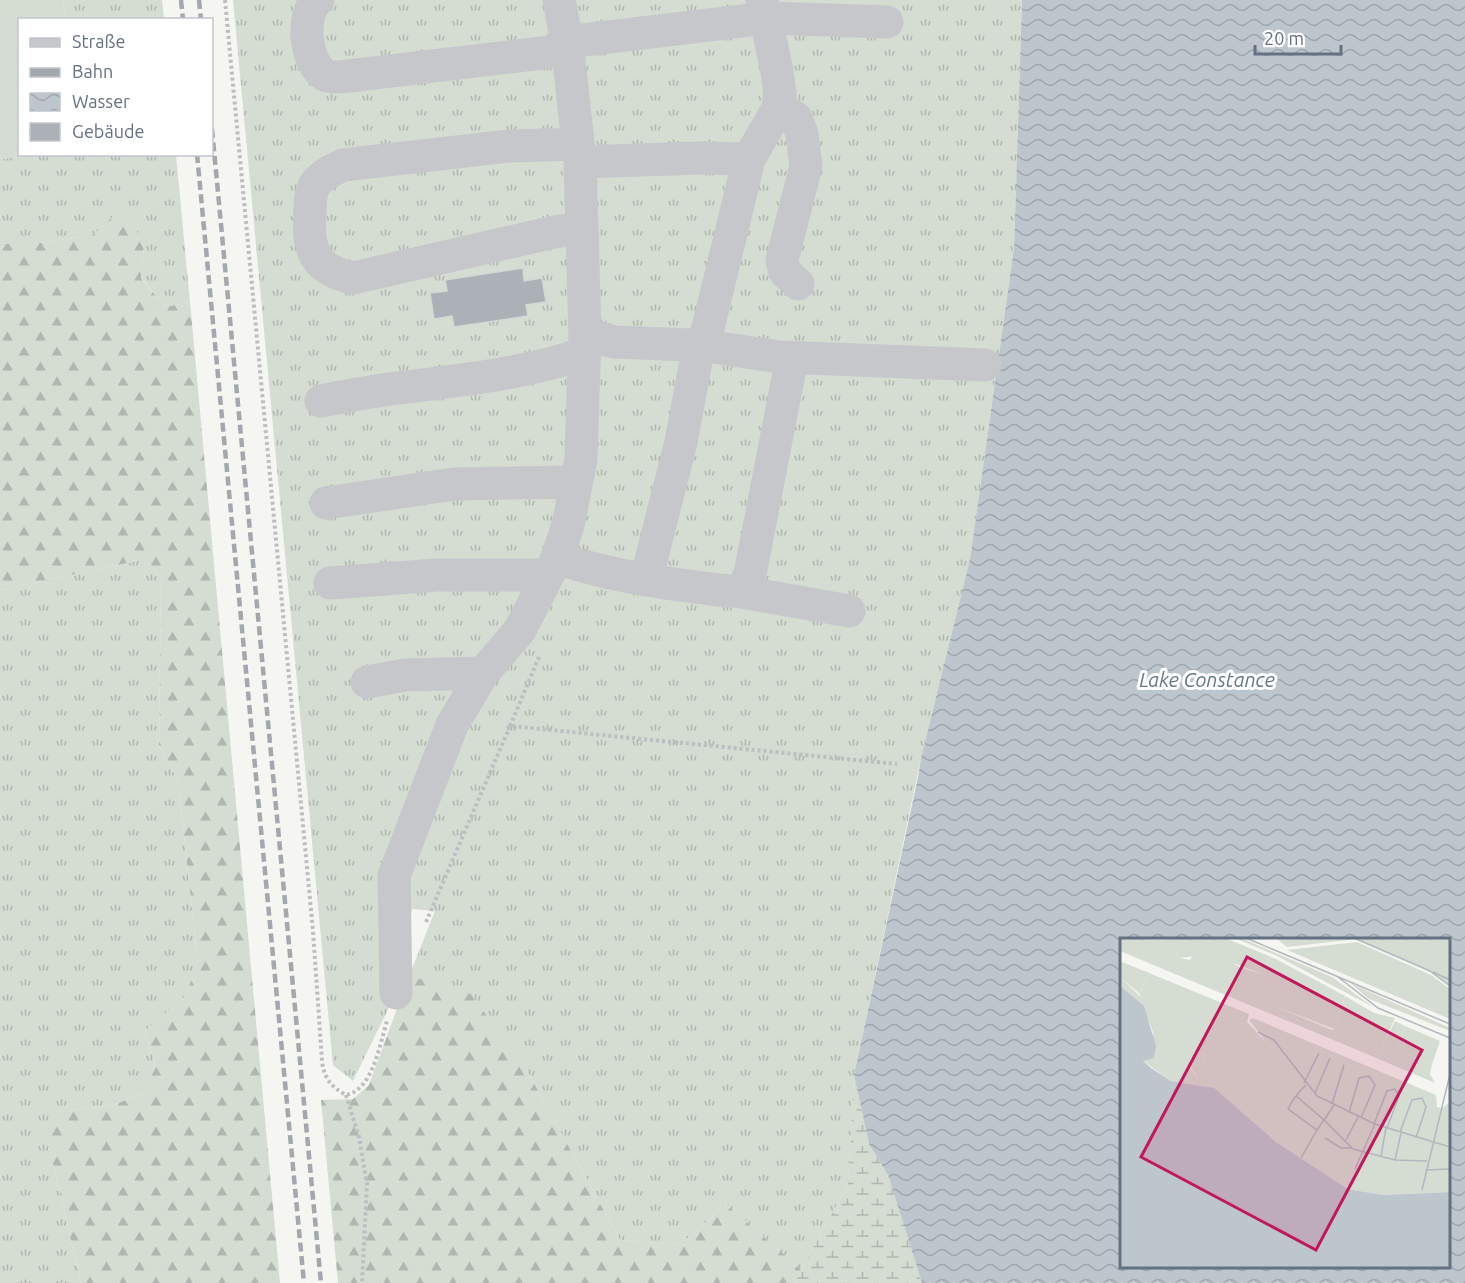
<svg xmlns="http://www.w3.org/2000/svg" width="1465" height="1283" viewBox="0 0 1465 1283" font-family="Ubuntu,sans-serif">
	<defs>
		<pattern id="grass-tufts" width="24" height="20" patternUnits="userSpaceOnUse" patternTransform="scale(1.5)"><rect width="24" height="20" fill="#d5dcd2"/><path d="M3 7l-1-3M5 7V3M7 7l1-3M15 17l-1-3M17 17v-4M19 17l1-3" fill="none" stroke="#b0b7b0"/></pattern>
		<pattern id="forest-firs" width="22" height="20" patternUnits="userSpaceOnUse" patternTransform="scale(1.5)"><rect width="22" height="20" fill="#d5dcd2"/><path d="M5 1l3.5 6h-7zM16 11l3.5 6h-7z" fill="#b0b7b0"/></pattern>
		<pattern id="wetland-marsh" width="20" height="14" patternUnits="userSpaceOnUse" patternTransform="scale(1.5)"><rect width="20" height="14" fill="#d5dcd2"/><path d="M1 5h8M5 5V1M11 12h8M15 12V8" fill="none" stroke="#b0b7b0"/></pattern>
		<pattern id="water-waves" width="16" height="10" patternUnits="userSpaceOnUse" patternTransform="scale(1.5)"><rect width="16" height="10" fill="#bec6cd"/><path d="M0 5q4-4 8 0t8 0" fill="none" stroke="#9ea5ac"/></pattern>
	</defs>
	<rect width="100%" height="100%" fill="#f5f5f1"/>
	<path fill="url(#grass-tufts)" d="M63,0H162L164,19H65Z
		M233,0H1022L1014,248L970,559L921,758L854,1075L848,1185L801,1269L726,1204L680,1245L620,1240L529,1074L409,976L435,911L412,909L396,993L353,1081L333,1065Z
		M43,154L176,155L190,302L165,307L141,277L144,245L93,235L32,244H0V159Z
		M146,559L161,578L159,746L178,780L198,965L183,999L145,1031L156,1067L142,1093L114,1105L72,1110L48,1142L81,1283H0V590Z"/>
	<path fill="url(#forest-firs)" d="M124,206L144,245L141,278L165,307L190,302L280,1283H81L48,1142L55,1122L72,1110L114,1105L142,1093L156,1067L145,1031L183,999L198,965L178,780L159,746L161,578L146,559L0,590V244H32L93,235Z
		M409,976L471,994L529,1074L620,1240L680,1245L726,1204L801,1269L795,1283H338L321,1100L353,1099L369,1085Z"/>
	<path fill="url(#wetland-marsh)" d="M854,1075L869,1144L888,1175L922,1283H795L801,1269L848,1185Z"/>
	<path fill="#d5dcd2" d="M0,0H63L65,19L20,20V154L43,155L0,159Z"/>
	<path fill="url(#water-waves)" fill-rule="evenodd" d="M1022,0H1465V1283H922L888,1175L869,1144L854,1075L918,777L921,758L970,559L1014,248ZM1122,940H1448V1266H1122Z"/>
	<path fill="#abb1b7" stroke="#d6d6d4" stroke-width="1.5" d="M523,268L524,281L542,278L546,302L526,305L528,316L454,327L452,316L434,319L430,293L447,291L445,280Z"/>
	<g fill="none" stroke-linecap="round" stroke-linejoin="round">
		<path stroke="#bcbec0" stroke-width="4" stroke-dasharray="3 3" stroke-linecap="butt" d="M225,0L313,931L322,1061C324,1078 331,1087 346,1095C373,1090 380,1043 387,1021
			M510,726L539,657
			M426,922L510,726L897,764
			M346,1095L359,1137L367,1184L362,1283"/>
		<path stroke="#c5c7cb" stroke-width="33" d="M318,0C300,13 305,64 325,75C329,77 335,77 340,77L567,50
			M567,42L767,18L887,22
			M778,108L796,118L802,134L806,166L782,260L785,272L798,284
			M578,144L510,146L343,165C333,170 323,174 316,183C310,191 310,205 310,214C307,252 316,270 353,278L559,231L582,229
			M580,162L699,158L749,159
			M585,334L614,342L691,345H699L707,332L749,159L778,108L780,94L777,71L762,0
			M780,357L985,365
			M321,401C347,396 372,391 398,388C461,380 525,374 585,353
			M326,503L454,484L576,482
			M557,558C613,577 669,584 727,591H736L743,588L750,574L790,368L780,357L699,345L681,442L646,580
			M330,583L437,575H548
			M736,591L849,611
			M367,682L405,675L483,673
			M396,993L394,876L452,725L483,673L520,630L557,558L568,525L581,459L585,334L580,162L567,42L559,0"/>
		<path stroke="#a3a7ae" stroke-width="4.5" stroke-dasharray="9 4.5" stroke-linecap="butt" d="M181,0L183,20
			M199,0L201,20
			M212,129L321,1283
			M197,154L304,1283"/>
	</g>
	<g text-anchor="middle" dominant-baseline="central" stroke-width="6" stroke-linejoin="round" paint-order="stroke">
		<g font-size="20" font-style="italic" fill="#647986" stroke="#fff">
			<text x="1207" y="679">Lake Constance</text>
		</g>
	</g>
	<g transform="translate(1120 938)">
		<rect width="330" height="330" fill="#f5f5f1"/>
		<path d="M31,0H105L156,21L225,58L215,91L156,69L143,52V36L110,24L75,18L60,20L49,2ZM115,0H121L212,39L253,69L157,18ZM237,4L311,37L330,51V81L167,12ZM230,45L330,90V93L249,61ZM133,80L316,157L317,169L322,170L330,164V254L263,257L228,251L156,204L79,142L71,129L85,124L83,114L88,106L132,104L139,97L147,105L129,82ZM275,83L285,88L276,112L312,126L310,136L315,145L247,116L254,111L265,114L263,107Z" fill="#d5dcd2"/>
		<path d="M0,0L49,2L60,20L70,22L78,11L111,20V24L121,30L143,36V52L151,57L156,69L212,92L215,91L225,58L254,75L275,80L263,107L265,114L254,111L247,116L0,13ZM156,0H330V48L310,33L236,1L167,9ZM29,35L129,76L127,84L139,97L132,104L88,107L83,114L85,124L71,129L44,105L19,55Z" fill="#d5dcd2"/>
		<path d="M0,39L28,66L44,105L64,121L79,142L94,150L51,143L23,123L29,121L33,94L28,81L0,48Z" fill="#d5dcd2"/>
		<path d="M0,23L29,35L19,55L0,39Z" fill="#d5dcd2"/>
		<path d="M285,88L320,103L312,126L276,112Z" fill="#d5dcd2"/>
		<path d="M0,48L24,68L36,108L34,120L23,123L31,130L51,143L94,150L156,204L228,251L263,257L330,254V330H0Z" fill="#bec6cd"/>
		<path fill="none" stroke="#b2b8be" stroke-width="1.5" d="M126,0L330,86M234,0L310,33L330,48M313,34L330,42M218,39L258,70L330,100M138,94L154,102L197,158L255,186L330,209M184,145L199,115M195,155L210,120M176,158L204,182L197,192L168,171L173,162L181,152L186,147M212,166L224,127M214,167L204,182L233,211L275,222L307,223M229,175L239,140L249,138L255,147L241,180M254,186L267,153L275,151L279,158L267,190M280,194L292,162L302,160L306,169L296,200M205,200L221,210H231M226,202L238,179M261,218L266,190M181,220L197,192M275,222L281,195M235,231L255,186M305,232L330,231M302,252L330,136"/>
		<path fill="#c2185b" fill-opacity="0.15" stroke="#c2185b" stroke-width="3" d="M127,19L302,112L196,312L21,219Z"/>
		<rect width="330" height="330" fill="none" stroke="#647182" stroke-width="3"/>
	</g>
	<rect x="18" y="18" width="195" height="138" fill="#ffffff" stroke="#c1c6cd" stroke-width="1.5"/>
	<rect x="30" y="38" width="30" height="9" fill="#c5c7cb" stroke="#c1c6cd" stroke-width="1.5"/>
	<text x="72" y="48" font-size="18" fill="#647182">Straße</text>
	<rect x="30" y="68" width="30" height="9" fill="#a3a7ae" stroke="#c1c6cd" stroke-width="1.5"/>
	<text x="72" y="78" font-size="18" fill="#647182">Bahn</text>
	<rect x="30" y="93" width="30" height="18" fill="url(#water-waves)" stroke="#c1c6cd" stroke-width="1.5"/>
	<text x="72" y="108" font-size="18" fill="#647182">Wasser</text>
	<rect x="30" y="123" width="30" height="18" fill="#abb1b7" stroke="#c1c6cd" stroke-width="1.5"/>
	<text x="72" y="138" font-size="18" fill="#647182">Gebäude</text>
	<path d="M1255 45v9h86v-9" fill="none" stroke="#647182" stroke-width="3"/>
	<text x="1264" y="45" font-size="18" fill="#647182" stroke="#ffffff" stroke-width="4.5" paint-order="stroke">20 m</text>
</svg>
